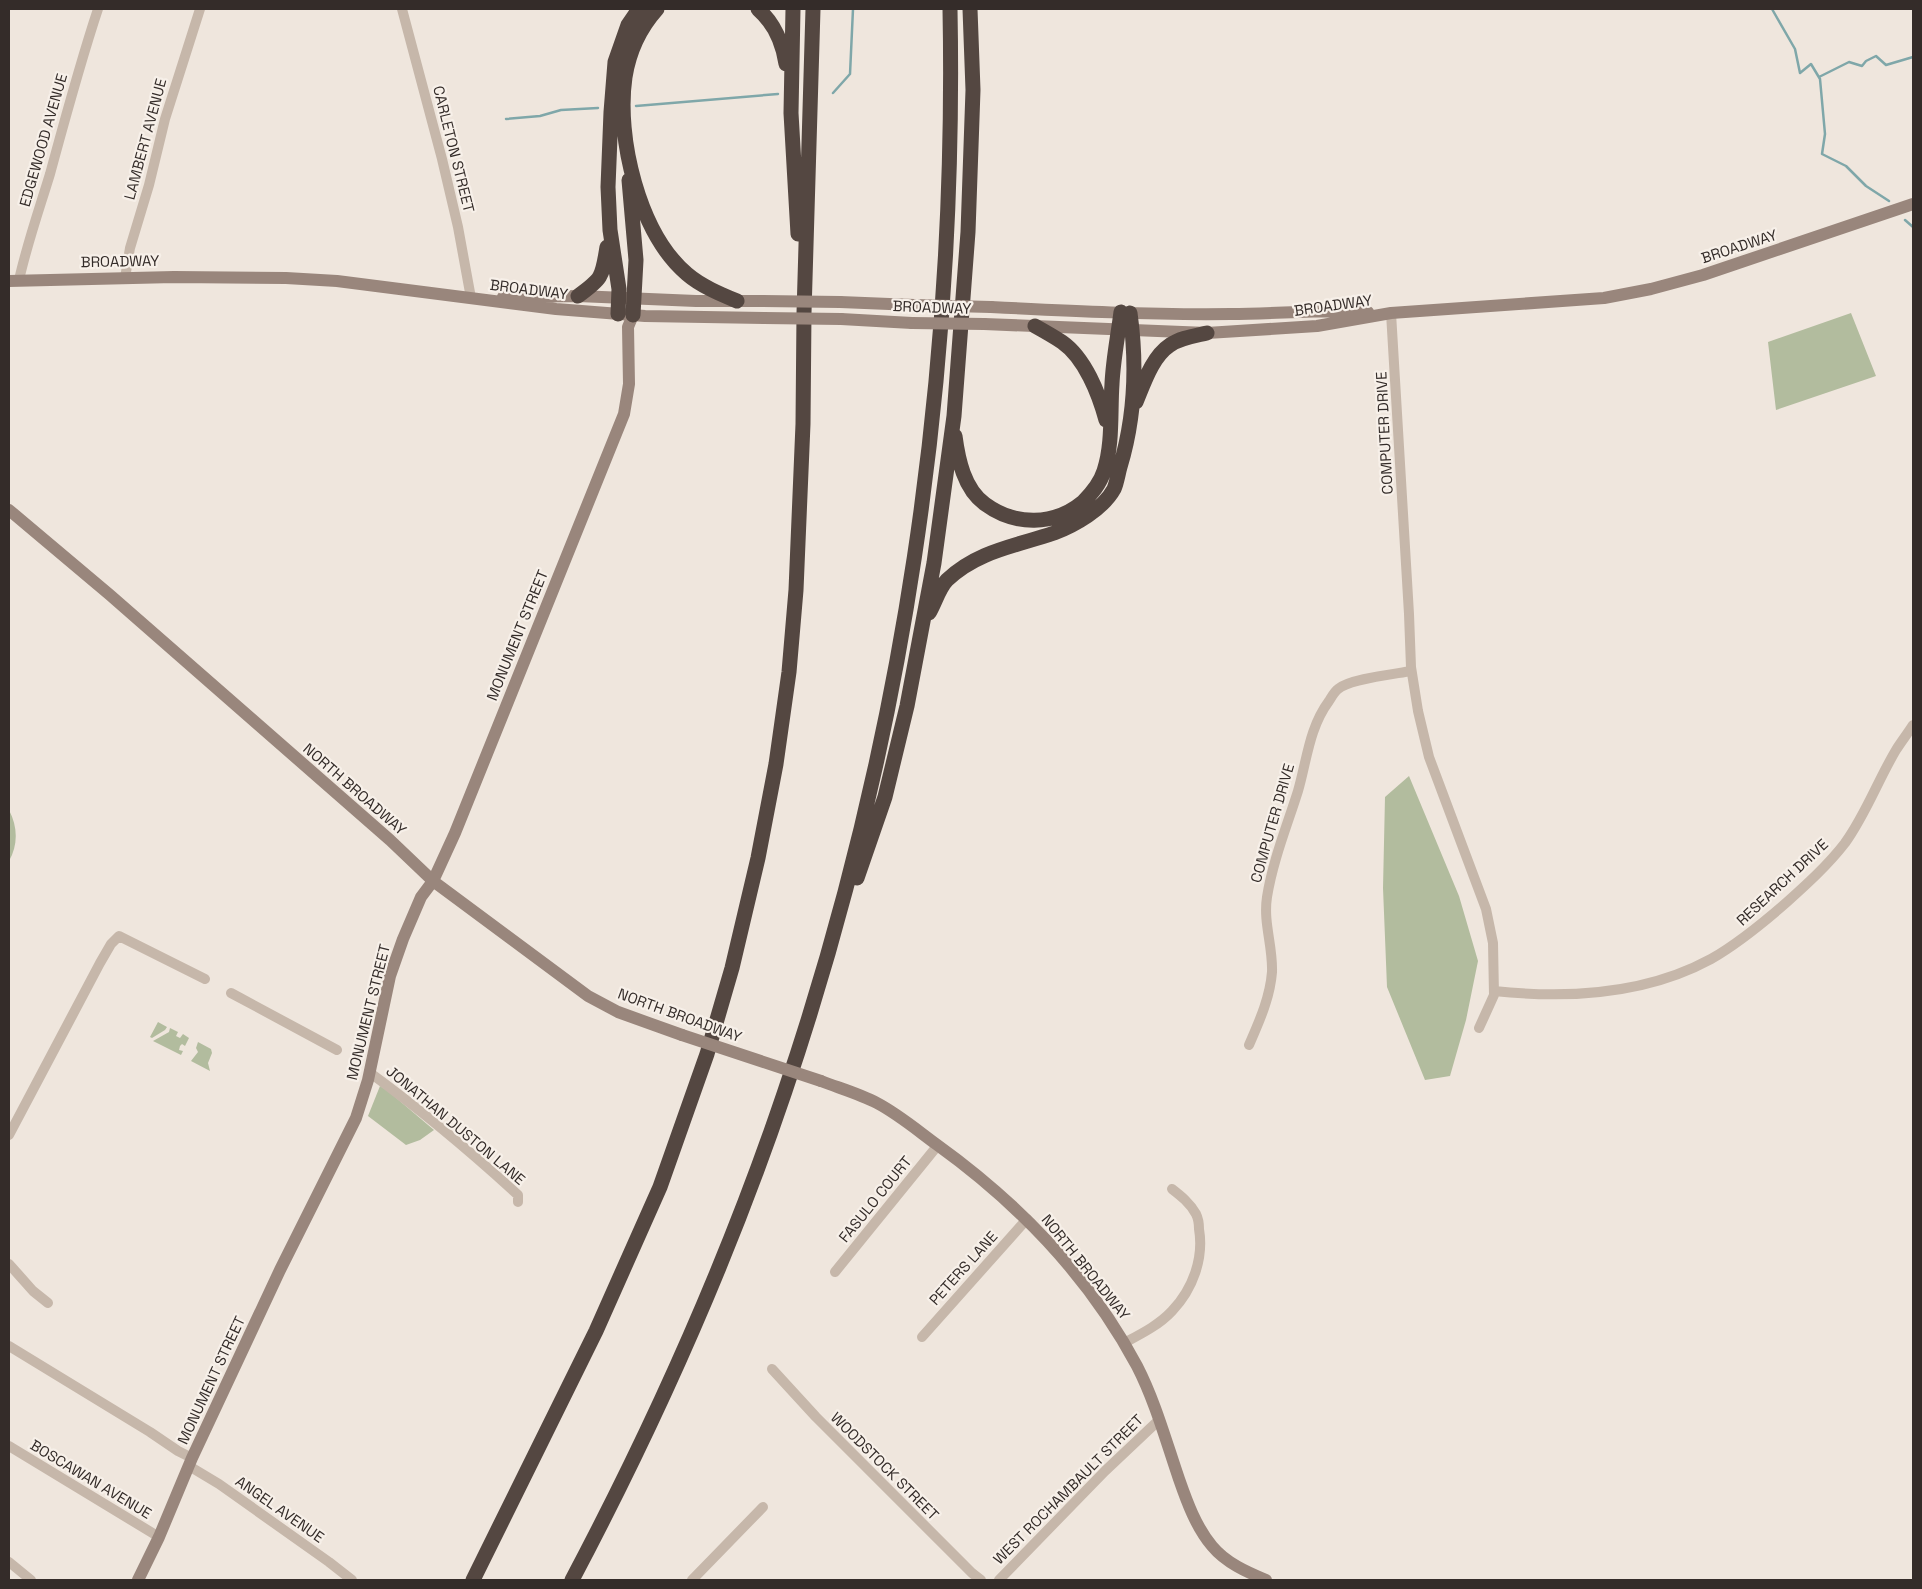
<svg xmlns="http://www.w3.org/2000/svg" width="1922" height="1589" viewBox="0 0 1922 1589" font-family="'Space Grotesk',sans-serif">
	<rect width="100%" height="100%" fill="#efe6dd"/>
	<path fill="#b2bc9e" d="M1851,313L1876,376L1776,410L1768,342Z
		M1409,776L1459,896L1478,961L1466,1020L1450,1076L1425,1080L1387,987L1383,888L1385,797Z
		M9,810C18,827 18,845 9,861Z
		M158,1022L167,1027L165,1030L152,1038L150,1037Z
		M170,1028L178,1032L176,1036L180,1038L183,1034L189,1038L185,1046L182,1044L180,1046L179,1050L183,1051L181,1055L153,1041L169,1032Z
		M198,1042L211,1049L212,1053L208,1063L210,1071L191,1061L198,1052L196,1048Z
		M380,1086L388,1091L434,1130L420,1140L406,1145L368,1116Z"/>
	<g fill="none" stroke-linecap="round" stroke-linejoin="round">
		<path stroke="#7fa7a9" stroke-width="2.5" d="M1772,9L1795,49L1800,73L1811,64L1820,79L1825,134L1822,154L1846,166L1866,186L1889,201
			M1819,77L1849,62L1862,66L1866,61L1876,56L1886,65L1913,57
			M833,93L850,74L853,9
			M636,106L778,94
			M506,119L540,116L561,110L598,108
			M1905,220L1913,227"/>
		<path stroke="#c6b7aa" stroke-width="10" d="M402,9L442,159L458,227L471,298
			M125,278L130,248L149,185L165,119L200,9
			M19,280C27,244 39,210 50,174C65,119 80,63 98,9
			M1391,313L1409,614L1411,667L1418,711L1429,757L1486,909L1493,943L1494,995L1479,1028
			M1494,991C1568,999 1645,995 1711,959C1739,943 1763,923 1787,902C1807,884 1828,865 1845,843C1866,814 1878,780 1896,750C1901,742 1908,733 1913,725
			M231,993L337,1050
			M1249,1045C1259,1022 1270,998 1272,972C1273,946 1263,923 1267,897C1273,860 1287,826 1298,791C1307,760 1309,728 1329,701C1331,698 1334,692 1338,689C1349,679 1395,674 1411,671
			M369,1072C421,1110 471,1152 518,1195V1202
			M9,1135L100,963L111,944L119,936L205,979
			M9,1264L33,1291L48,1303
			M835,1272L938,1145
			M922,1337L1027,1219
			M1124,1343C1141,1334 1159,1325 1172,1311C1193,1289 1204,1258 1199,1229C1199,1224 1198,1218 1196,1214C1190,1203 1181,1196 1172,1189
			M9,1346L150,1432L178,1451L192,1458
			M772,1369L816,1417L972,1573L981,1580
			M9,1446L159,1537
			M189,1466L219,1484L329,1562L352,1580
			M9,1562L31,1580
			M692,1580L763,1507
			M999,1580L1105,1471L1159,1420"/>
		<path stroke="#99867c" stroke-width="12" d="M9,281L174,277L286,278L337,281L556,309L645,316L764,318
			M503,297L578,296L696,301H763
			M840,302L914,305
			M991,307C1071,311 1151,315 1231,314C1277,314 1322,309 1368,312
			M841,319L912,323
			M984,324L1207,333L1317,326L1391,313L1604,298L1651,289L1703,275L1913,204
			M9,510L110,595L390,840L433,881L588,996L618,1012L682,1035
			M821,1081C839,1088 860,1094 877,1103C898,1114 917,1130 936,1144C1018,1203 1089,1276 1137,1366C1155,1401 1166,1441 1179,1479C1187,1502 1196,1527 1212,1546C1226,1563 1247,1572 1266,1580
			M138,1580L159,1537L192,1458L280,1270L356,1118L368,1080L390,976L403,939L421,897L433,881L455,833L624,414L629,384L628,327L633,315"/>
		<path stroke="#544741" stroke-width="15" d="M657,9C640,28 629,52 625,77C616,138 639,233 687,274C701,286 720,294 737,301
			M758,9C774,23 783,44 786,64
			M793,9L791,113L798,234
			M629,180L636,260L633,315
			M578,296C603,278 602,277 607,247
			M618,314L619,289L610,230L608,187L611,112L615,62L628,25L639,9
			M1035,326C1044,331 1053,336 1062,342C1085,358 1099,394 1106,420
			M1136,402C1144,383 1152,357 1170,345C1180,338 1194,336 1207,333
			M955,436C958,459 964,489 985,504C1015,526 1054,526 1083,502C1092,493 1100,484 1104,471C1113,444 1110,412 1112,384C1113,360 1118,336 1121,312
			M929,613C935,603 939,588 947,580C977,551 1016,546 1054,533C1075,525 1103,509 1114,489C1117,482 1118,474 1120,467C1135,417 1137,364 1130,313
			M857,878L885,797L907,706L934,563L954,416L968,232L973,90L970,9
			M473,1580L596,1331L660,1187L707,1054L732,968L758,858L776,764L789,672L796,590L803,424L804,313L813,9
			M572,1580C655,1423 728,1260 785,1091C903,743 957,376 950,9"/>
		<path stroke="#99867c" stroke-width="12" d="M763,301L840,302
			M914,305L991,307
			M764,318L841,319
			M912,323L984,324
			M682,1035L821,1081"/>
	</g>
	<g text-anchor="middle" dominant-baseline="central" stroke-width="4.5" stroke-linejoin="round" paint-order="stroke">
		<g font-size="15" fill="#342c29" stroke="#f7f0e9">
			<text transform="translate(145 139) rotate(-75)">LAMBERT AVENUE</text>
			<text transform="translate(43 140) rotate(-74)">EDGEWOOD AVENUE</text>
			<text transform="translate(454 149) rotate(76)">CARLETON STREET</text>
			<text transform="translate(1739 246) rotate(-18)">BROADWAY</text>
			<text transform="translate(120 261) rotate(-1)">BROADWAY</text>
			<text transform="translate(529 289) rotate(7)">BROADWAY</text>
			<text transform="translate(1333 305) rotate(-8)">BROADWAY</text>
			<text transform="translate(932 307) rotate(2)">BROADWAY</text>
			<text transform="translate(1384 433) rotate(-93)">COMPUTER DRIVE</text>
			<text transform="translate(517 635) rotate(-68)">MONUMENT STREET</text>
			<text transform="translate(355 789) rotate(41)">NORTH BROADWAY</text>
			<text transform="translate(1272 823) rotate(-74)">COMPUTER DRIVE</text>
			<text transform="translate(1782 882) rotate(-43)">RESEARCH DRIVE</text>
			<text transform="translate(368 1012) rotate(-76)">MONUMENT STREET</text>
			<text transform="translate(680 1015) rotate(20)">NORTH BROADWAY</text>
			<text transform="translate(456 1125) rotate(40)">JONATHAN DUSTON LANE</text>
			<text transform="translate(875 1199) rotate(-51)">FASULO COURT</text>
			<text transform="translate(1086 1267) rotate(51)">NORTH BROADWAY</text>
			<text transform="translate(963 1268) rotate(-48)">PETERS LANE</text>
			<text transform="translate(211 1380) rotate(-65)">MONUMENT STREET</text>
			<text transform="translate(885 1466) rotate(45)">WOODSTOCK STREET</text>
			<text transform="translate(91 1479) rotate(31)">BOSCAWAN AVENUE</text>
			<text transform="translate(1068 1489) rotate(-45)">WEST ROCHAMBAULT STREET</text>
			<text transform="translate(280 1509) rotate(35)">ANGEL AVENUE</text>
		</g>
	</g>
	<rect width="1922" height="1589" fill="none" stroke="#342c29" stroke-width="20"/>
</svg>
